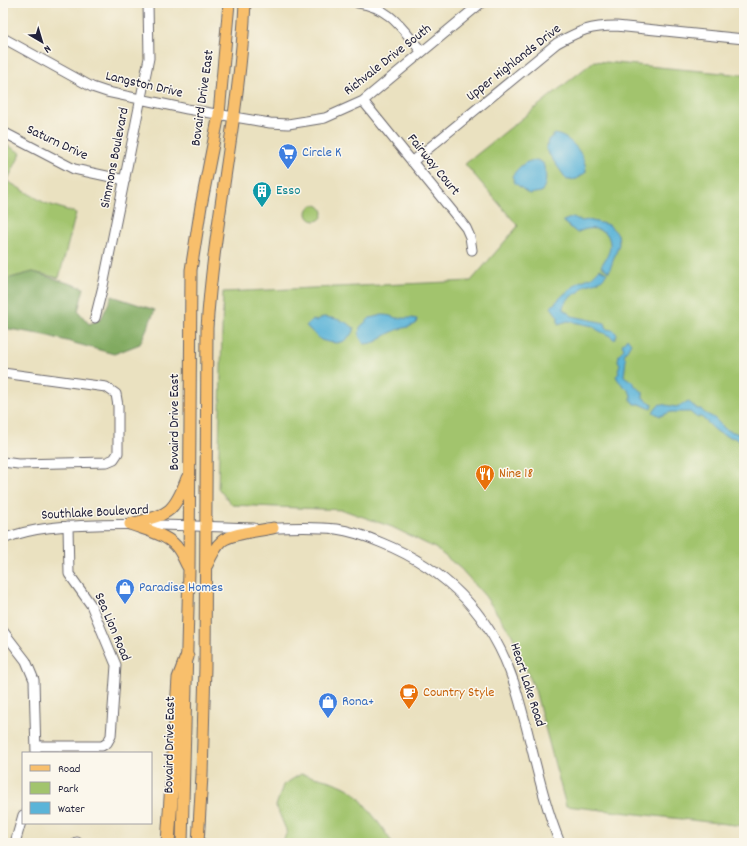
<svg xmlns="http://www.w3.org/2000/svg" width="747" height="846" viewBox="0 0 747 846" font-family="Dekko,sans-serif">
	<rect width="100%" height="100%" fill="#fbf7ec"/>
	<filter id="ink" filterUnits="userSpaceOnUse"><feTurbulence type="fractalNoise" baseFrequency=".025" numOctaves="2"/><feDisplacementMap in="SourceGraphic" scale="8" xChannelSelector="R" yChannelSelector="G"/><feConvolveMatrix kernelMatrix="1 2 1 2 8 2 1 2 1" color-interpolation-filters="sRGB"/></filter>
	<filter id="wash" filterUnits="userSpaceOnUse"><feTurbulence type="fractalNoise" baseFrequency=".012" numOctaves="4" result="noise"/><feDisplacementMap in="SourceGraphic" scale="16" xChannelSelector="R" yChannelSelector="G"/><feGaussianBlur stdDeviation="0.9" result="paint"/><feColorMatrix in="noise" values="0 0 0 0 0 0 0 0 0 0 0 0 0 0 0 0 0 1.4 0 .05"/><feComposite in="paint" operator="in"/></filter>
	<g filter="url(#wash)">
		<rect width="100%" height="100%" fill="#eae1c0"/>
		<path fill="#a2c46d" stroke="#627354" d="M594,61L744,75V826L566,806L535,690L512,635L485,596L461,569L435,548L392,527L343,510L232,505L218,488L223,292L471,281L518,226L465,164Z
			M3,143L21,153L7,181L45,203L76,213L59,278L33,272L3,280Z
			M307 213a8 8 0 1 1 16 0a8 8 0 1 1-16 0Z
			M301,774C318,778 337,781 352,791C361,798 386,832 392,843H282L287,832L276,806L283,785Z"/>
		<path fill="#81aa60" stroke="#52664e" d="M33,272L84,288L78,311L89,324L101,319L112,296L155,310L140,344L114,354L45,335L3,328V280Z"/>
		<path fill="#5bb4d8" stroke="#3e6b8a" d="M555,134C571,137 586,155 586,172L577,179L567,180L546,150L548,140Z
			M537,160L543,163C546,174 548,183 541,192L529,194L515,183L512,176C520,166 524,161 537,160Z
			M573,217L582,221L588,220L609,225L618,234L619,244L609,272L601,266C608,255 614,247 607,234C599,227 585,227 577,233L563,221Z
			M600,269L607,273C602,282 595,283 586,285C582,286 582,290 579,292C573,295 563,301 563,309L572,316L605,323L607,329L613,330L617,334L615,340C608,333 599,333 593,326L568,321L558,324V317L551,307L563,295L579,282L592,277Z
			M382,315C387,315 391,316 396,318C402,319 410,317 417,319L416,324C408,328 399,328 392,332C380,337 381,343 364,344L359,336L360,327L370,318Z
			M323,317C335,318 344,320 354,328V332L344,341L337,343L328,342L321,340L306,326L313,320L316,321Z
			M627,338L631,343L624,355L626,360L624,376L634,383L635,386L643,392V398L653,404L651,409L640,404H634L631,400C633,388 620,387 616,376L619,373L618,370L620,364L618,361L619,354L624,349L622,345Z
			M689,402L697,409H701C704,414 710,415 714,418C718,421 720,425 724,428C730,432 738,432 744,438V457C742,452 745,447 741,442C735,436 729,438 723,435C714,431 709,423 701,417H696L690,412H671L660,416L653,412L660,404L676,407Z"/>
	</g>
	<g filter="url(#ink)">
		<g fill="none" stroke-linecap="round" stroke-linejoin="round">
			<g stroke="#68656a" stroke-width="11">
				<path id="minor" d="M358,3C390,7 402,29 422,52
					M3,38L92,87L107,92L187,109L270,123L288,124L325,118L363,101L481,3
					M363,101L466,228L470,237L472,250
					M3,132L74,169L125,180
					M412,162L557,43C580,31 589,26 616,26L744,39
					M95,318L103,286L149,58L148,3
					M3,373L106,387L116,394L118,406V453L114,459L107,462L18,464L3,462
					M267,528C289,528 314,526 336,529C352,531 368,537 382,543C448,570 492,616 514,683C531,736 539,792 560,843
					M3,539C33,527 64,526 96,525C149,523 201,527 254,528
					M3,631L26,661L34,680L36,753
					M36,746H102L107,743L111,736L116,665L91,605L69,574L68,526
					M15,843L23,815
					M77,843V842"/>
			</g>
			<g stroke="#68656a" stroke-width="13">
				<path id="major" d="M130,524C167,514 173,516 187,478
					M130,524C146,530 170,535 179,550C183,556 185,562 188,567
					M207,565C211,556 215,547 222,541C232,533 260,531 273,528
					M182,843L189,569L191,270L201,206L219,114L229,3
					M198,843L202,775L205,667L207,328C214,219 240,112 245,3"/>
			</g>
			<g stroke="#68656a" stroke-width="15">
				<path id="highway" d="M168,843L179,678L187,657"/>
			</g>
			<use href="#minor" stroke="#fff" stroke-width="9"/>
			<use href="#major" stroke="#f8bf6c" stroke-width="11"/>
			<use href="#highway" stroke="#f8bf6c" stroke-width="13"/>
		</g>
	</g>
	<defs>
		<g id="supermarket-pin" transform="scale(1)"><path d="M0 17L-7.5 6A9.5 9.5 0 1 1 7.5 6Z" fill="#3f7fe0" stroke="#fbf7ec"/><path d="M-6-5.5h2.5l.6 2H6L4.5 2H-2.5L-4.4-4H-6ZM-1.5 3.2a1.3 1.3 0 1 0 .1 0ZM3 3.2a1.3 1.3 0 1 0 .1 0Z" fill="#fff"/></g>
		<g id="building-pin" transform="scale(1)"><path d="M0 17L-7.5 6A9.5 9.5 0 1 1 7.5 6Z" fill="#0f9aa8" stroke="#fbf7ec"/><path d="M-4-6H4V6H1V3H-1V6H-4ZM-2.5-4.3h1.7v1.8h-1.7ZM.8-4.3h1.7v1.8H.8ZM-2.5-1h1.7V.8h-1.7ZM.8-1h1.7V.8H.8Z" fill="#fff"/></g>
		<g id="restaurant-pin" transform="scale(1)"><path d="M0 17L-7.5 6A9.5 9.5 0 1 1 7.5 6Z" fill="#e8710a" stroke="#fbf7ec"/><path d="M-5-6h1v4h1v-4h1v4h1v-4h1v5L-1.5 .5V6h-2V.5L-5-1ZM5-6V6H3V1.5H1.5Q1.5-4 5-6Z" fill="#fff"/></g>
		<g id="shop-pin" transform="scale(1)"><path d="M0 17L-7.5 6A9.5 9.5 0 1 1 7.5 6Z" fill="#3f7fe0" stroke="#fbf7ec"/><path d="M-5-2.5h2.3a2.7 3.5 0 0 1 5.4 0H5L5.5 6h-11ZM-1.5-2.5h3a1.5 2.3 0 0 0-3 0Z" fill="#fff"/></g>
		<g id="cafe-pin" transform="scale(1)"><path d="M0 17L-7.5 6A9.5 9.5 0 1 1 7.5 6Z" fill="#e8710a" stroke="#fbf7ec"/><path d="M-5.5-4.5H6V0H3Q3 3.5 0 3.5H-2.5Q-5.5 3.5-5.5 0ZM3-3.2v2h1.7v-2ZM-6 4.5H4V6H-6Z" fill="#fff"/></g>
	</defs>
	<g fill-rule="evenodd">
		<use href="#supermarket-pin" x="288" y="153"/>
		<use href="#building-pin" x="262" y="191"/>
		<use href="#restaurant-pin" x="485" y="474"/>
		<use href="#shop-pin" x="125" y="588"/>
		<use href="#cafe-pin" x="409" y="693"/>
		<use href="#shop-pin" x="328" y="702"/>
	</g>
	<g text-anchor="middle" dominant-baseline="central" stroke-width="3" stroke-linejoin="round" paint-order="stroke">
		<g font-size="14" fill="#22223b" stroke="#fbf7ec">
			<text transform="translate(388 60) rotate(-38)">Richvale Drive South</text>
			<text transform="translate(514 63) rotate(-38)">Upper Highlands Drive</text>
			<text transform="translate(144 85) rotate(13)">Langston Drive</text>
			<text transform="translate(203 98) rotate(-82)">Bovaird Drive East</text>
			<text transform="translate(57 143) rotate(25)">Saturn Drive</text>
			<text transform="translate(115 158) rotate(-79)">Simmons Boulevard</text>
			<text transform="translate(433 165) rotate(51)">Fairway Court</text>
			<text transform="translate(175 422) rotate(-90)">Bovaird Drive East</text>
			<text transform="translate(95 513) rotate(-3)">Southlake Boulevard</text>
			<text transform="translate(112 627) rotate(67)">Sea Lion Road</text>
			<text transform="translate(527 685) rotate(72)">Heart Lake Road</text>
			<text transform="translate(170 745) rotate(-89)">Bovaird Drive East</text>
		</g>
		<g font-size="14" fill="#366cbe" stroke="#fbf7ec" text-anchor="start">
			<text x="302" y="153">Circle K</text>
			<text x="139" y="588">Paradise Homes</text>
			<text x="342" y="702">Rona+</text>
		</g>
		<g font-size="14" fill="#0d838f" stroke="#fbf7ec" text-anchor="start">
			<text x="276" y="191">Esso</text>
		</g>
		<g font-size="14" fill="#c56008" stroke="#fbf7ec" text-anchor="start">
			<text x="499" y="474">Nine 18</text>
			<text x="423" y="693">Country Style</text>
		</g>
	</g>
	<rect width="747" height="846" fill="none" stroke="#fbf7ec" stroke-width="16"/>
	<rect x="22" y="752" width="130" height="72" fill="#fbf7ec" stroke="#a4a2a5"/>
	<rect x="30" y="765" width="20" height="6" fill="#f8bf6c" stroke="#a4a2a5"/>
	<text x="58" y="772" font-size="12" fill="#22223b">Road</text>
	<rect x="30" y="782" width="20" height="12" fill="#a2c46d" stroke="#a4a2a5"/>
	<text x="58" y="792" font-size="12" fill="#22223b">Park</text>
	<rect x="30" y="802" width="20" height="12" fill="#5bb4d8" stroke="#a4a2a5"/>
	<text x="58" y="812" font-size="12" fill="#22223b">Water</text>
	<g transform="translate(42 42) rotate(142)" stroke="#fbf7ec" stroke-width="3" paint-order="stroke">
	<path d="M0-3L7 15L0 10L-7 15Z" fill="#22223b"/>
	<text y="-6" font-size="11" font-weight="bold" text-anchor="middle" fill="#22223b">N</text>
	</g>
</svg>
